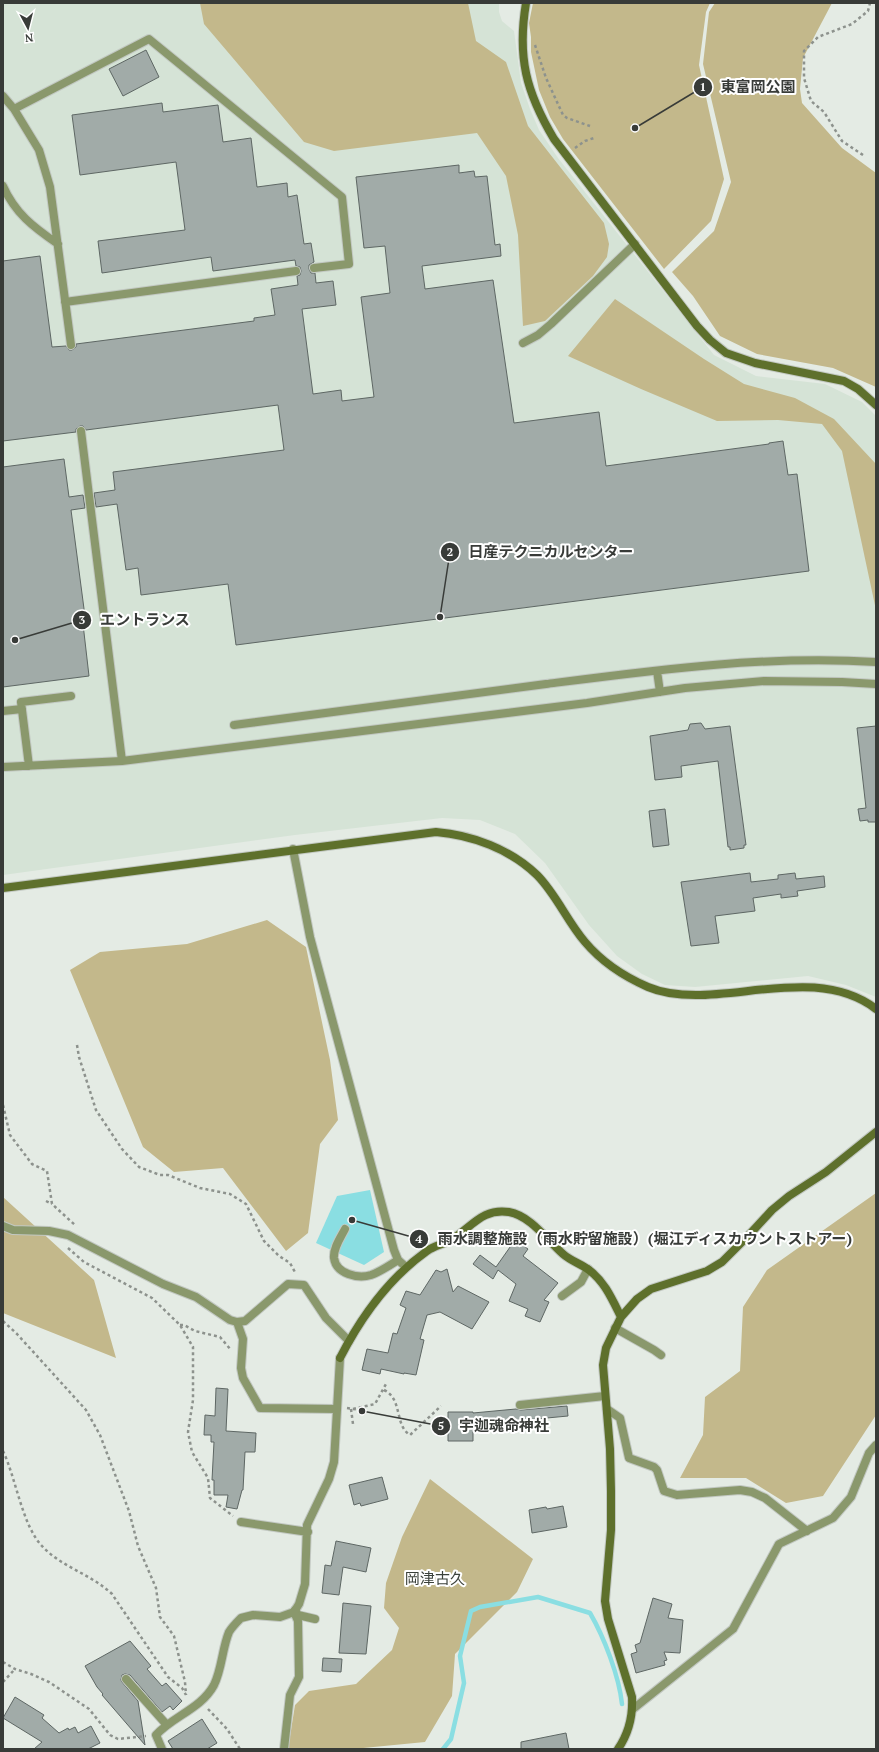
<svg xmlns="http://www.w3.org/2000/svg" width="879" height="1752" viewBox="0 0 879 1752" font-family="'PT Serif','Noto Sans JP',serif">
	<rect width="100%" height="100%" fill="#e4ebe4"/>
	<path fill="#d5e3d6" d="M3,3H499V12L502,21L514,31L521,83L530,109L539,130L558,158L714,355L756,376L825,384L862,402L876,416V997L846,985L808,976L695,987L665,985L642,974L617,956L589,925L545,863L515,834L480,820L442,818L295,835L3,875Z"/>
	<path fill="#c3b88b" d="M200,3H468L476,41L506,62L528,126L604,223L609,244L607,257L593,276L545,321L523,326L518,235L506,176L477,133L334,151L304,142L204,24Z
		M533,3H710L706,12L699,65L724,179L711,221L664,269L563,139L550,117L539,90L531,52V37L529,23Z
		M715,3H832L803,58L800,89L802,103L842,148L876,173V387L833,368L757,354L720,336L693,296L672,272L714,231L731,182L703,64L709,12Z
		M615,299L704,359L744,384L795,398L834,419L876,464V610L842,451L822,424L778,420L717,421L641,389L568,356Z
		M267,920L306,947L330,1060L338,1120L320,1144L308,1233L286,1251L223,1168L174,1172L143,1147L70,970L100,952L187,944Z
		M876,1193V1415L823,1496L786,1503L746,1478H680L703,1435L705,1397L740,1371L743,1307L767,1270Z
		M3,1197L94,1280L116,1358L3,1313Z
		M430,1479L533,1559L517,1592L455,1654L452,1696L425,1742L353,1749H288L295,1705L309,1691L356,1684L392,1650L399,1628L384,1608L386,1583L402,1537Z"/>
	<path fill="#8adee2" d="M370,1190L384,1252L364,1265L316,1243L337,1196Z"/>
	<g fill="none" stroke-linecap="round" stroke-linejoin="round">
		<path stroke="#8adee2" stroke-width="4.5" d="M443,1749L451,1739L464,1683L460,1656L471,1611L480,1607L538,1597L590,1613C604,1637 619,1676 622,1704"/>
	</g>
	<path fill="#a1aba8" stroke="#5e6764" d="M146,50L159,77L123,96L109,69Z
		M162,103L163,112L218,105L223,142L251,138L257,187L287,183L288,197L297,195L304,244L311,243L314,262L309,265V269L311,273H315L316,283L333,281L336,305L302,309L313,394L341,390L342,401L374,397L361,297L390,293L385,246L364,248L356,177L459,165V173L474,171L475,177L487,176L495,245L500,244L501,256L422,266L425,289L493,280L514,423L599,412L606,466L769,444V443L783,441L788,475L797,474L809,571L236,645L228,584L141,595L138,568L126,570L117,504L96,507L94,493L115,490L113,472L284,450L278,405L86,430L83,426H80L76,429V432L3,441V261L40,256L52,347L66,346L69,350H72L76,347V344L254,321V318L275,315L271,289L298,285L297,276L300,275L301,271L300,267L296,266L295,260L213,271L211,257L102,273L98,241L185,230L176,162L80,175L72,115Z
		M64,459L69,497L83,495L85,508L71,510L86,624H83L89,676L3,687V467Z
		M701,723L705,729L730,726L746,845H744V848L730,850V847H728L718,761L681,766L682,777L655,780L650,736L688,730L690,724Z
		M876,726V822H868V820L860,821L858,809L866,808L857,728Z
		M665,809L669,845L653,847L649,811Z
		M750,873L751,882L778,879V875L795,873L796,879L824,876L825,887L797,891L798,896L781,898V894L753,898L755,911L715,916L719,943L691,946L681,882Z
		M515,1240L528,1249L523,1256L558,1283L544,1300L549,1302L540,1322L525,1316L528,1309L509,1301L516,1284L498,1270L493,1279L473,1264L480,1255L496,1267Z
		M447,1269L453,1292L458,1286L489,1302L472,1329L440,1312L427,1315L420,1339L424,1340L416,1375L404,1373V1374L381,1369L380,1374L362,1370L367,1349L388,1353L393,1333L397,1334L406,1308L400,1305L406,1291L420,1295L436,1270L441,1272Z
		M216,1388L228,1389L226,1431L256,1433L255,1452H245L243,1490H242L237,1509L226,1507L228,1495H214V1480H212L214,1442H211V1435H204L205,1415L215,1416Z
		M567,1406L568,1416L473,1425V1441H448V1412H473V1413L516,1409L521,1410Z
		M382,1477L388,1499L361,1506L360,1503L354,1505L349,1485Z
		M563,1506L567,1527L532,1533L529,1510L546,1507L547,1509Z
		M336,1541L371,1548L366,1572L343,1567L339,1595L322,1593L325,1565L331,1566Z
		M653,1598L672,1604L668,1618L683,1620L680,1653L664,1652L667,1660L664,1661L665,1665L636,1673L631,1654L637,1652L635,1645L640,1643Z
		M343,1603L371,1606L366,1654L339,1653Z
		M130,1641L151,1666L147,1669L162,1686L166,1683L182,1701L173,1710L170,1706L162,1712L130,1675L125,1674L122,1675L121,1680L122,1682L138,1701L145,1745L102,1695L103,1694L97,1687L85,1666Z
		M323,1658L342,1659L341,1672L322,1671Z
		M15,1697L44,1715L42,1718L59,1733L68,1728L69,1730L75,1727L78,1733L91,1726L100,1743L88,1749H34L42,1742L3,1718Z
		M202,1719L217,1743L207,1749H173L168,1741Z
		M566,1733L569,1749H521V1742Z"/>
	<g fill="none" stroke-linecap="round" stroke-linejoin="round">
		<g stroke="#c2c8c2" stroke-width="10">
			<path id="lane" d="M3,96L14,109L39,150L50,187L71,345
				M14,109L149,39L342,197L349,264L314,268
				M3,186C15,213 33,227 58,244
				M65,302L296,271
				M523,343L538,335L551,324L635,244
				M81,431L122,761
				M657,671L660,692
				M3,711L22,709
				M234,725C338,711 442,697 546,684C655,670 766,655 876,662
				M29,766L21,702L71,696
				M3,767L122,761L587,703L685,688L764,681L842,682L876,684
				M345,1229C341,1237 333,1248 334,1258C336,1274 358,1279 371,1275C380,1272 390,1265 398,1260
				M562,1296L581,1282L588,1269
				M615,1328L654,1350L661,1355
				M520,1405L605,1396
				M295,1610L298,1615L315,1619"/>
		</g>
		<g stroke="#c2c8c2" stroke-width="10">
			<path id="street" d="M293,849L310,937L394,1250L398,1260L406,1267
				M3,1226L13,1230L49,1231L68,1235L163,1284L196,1297L230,1320L237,1322L245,1321L288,1284L304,1285L326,1318L349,1341
				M237,1322L243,1339L241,1368L243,1378L260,1408L337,1409
				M607,1409L620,1418L629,1458L654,1467L657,1470L664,1491L677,1495L740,1490L752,1492L765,1498L807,1531
				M241,1522L308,1532
				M126,1679L166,1724
				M633,1709L733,1629L779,1544L833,1518L851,1497L869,1453L876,1445
				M162,1749L156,1735C173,1716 201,1709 214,1685C222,1669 222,1649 229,1632C232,1627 237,1622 241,1618L253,1615L280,1617L294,1612L299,1604L305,1584L307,1525L329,1479L334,1462L340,1358
				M284,1749L290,1695L299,1677L298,1621L294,1612"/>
		</g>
		<g stroke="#c2c8c2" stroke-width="10">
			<path id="secondary" d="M526,3C517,57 526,92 554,139L697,326L710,340L726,353L755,363L844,381L858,389L876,405
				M3,888L436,832C472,835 510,849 537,875C556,894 567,921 585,942C601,961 625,977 648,987C662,993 681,995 696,995C754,995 825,970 876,1009
				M340,1358C361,1317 389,1278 427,1251C435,1245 446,1244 454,1238C473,1225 484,1208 509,1212C531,1216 547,1240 563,1254C571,1261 581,1264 589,1270C605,1282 612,1299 621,1317
				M618,1749C629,1733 633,1716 632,1697L608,1619L605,1601L611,1530V1491L610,1449L603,1365L606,1348L621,1317L637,1299L651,1289L707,1271L722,1262L749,1235L772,1210L789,1196L826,1172L876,1132"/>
		</g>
		<path stroke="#8d928d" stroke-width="2.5" stroke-dasharray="3 3" stroke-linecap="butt" d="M535,45L546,78L563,115L567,118L590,126
			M575,148L585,141L594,138
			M863,155L842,141L824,112L811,101L804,78V51L818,37L852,24L868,11L870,3
			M77,1045L79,1057L96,1110L122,1149L139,1167L160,1175H168L200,1188L230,1194L246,1204L264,1241L279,1256L290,1263L296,1274
			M3,1105L10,1135L32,1164L47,1171L52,1204L75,1225
			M46,1201L52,1204
			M68,1248L84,1262L152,1298L180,1325L193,1347V1400L188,1432L192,1452L208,1478L210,1498L233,1516
			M3,1321L17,1334L86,1410L100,1435L129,1511L138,1546L156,1588L160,1617L174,1636L185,1682L186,1695
			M180,1325H184L195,1331L220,1337L231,1350
			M384,1390C403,1399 394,1425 410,1435L441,1406
			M347,1408L360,1410
			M351,1409L353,1424
			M353,1409L375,1404L386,1384
			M3,1451C16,1478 22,1525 42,1546C61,1567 91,1574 112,1594L168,1677L182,1688L186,1695
			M3,1662L15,1669L31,1674L49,1682L89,1709L110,1735L118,1739L146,1736
			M3,1682L15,1669
			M208,1709L227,1729L240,1749"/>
		<use href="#lane" stroke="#8a986c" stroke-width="8"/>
		<use href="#street" stroke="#8a986c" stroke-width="8"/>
		<use href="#secondary" stroke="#5e702c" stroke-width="8"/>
	</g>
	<g text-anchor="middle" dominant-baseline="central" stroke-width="4" stroke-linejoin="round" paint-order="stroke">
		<g font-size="15" fill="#3b413b" stroke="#fff">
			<text x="435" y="1578">岡津古久</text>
		</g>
	</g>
	<path fill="none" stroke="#383b38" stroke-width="1.5" d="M635 128L703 87M440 617L450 552M15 640L82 620M352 1220L419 1239M362 1411L441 1426"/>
	<g fill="#383b38" stroke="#fff" stroke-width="1.5">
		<circle cx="635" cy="128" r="4"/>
		<circle cx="440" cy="617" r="4"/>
		<circle cx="15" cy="640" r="4"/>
		<circle cx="352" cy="1220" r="4"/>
		<circle cx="362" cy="1411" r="4"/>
		<circle cx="703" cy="87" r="10"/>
		<circle cx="450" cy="552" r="10"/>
		<circle cx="82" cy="620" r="10"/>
		<circle cx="419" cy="1239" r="10"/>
		<circle cx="441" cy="1426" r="10"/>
	</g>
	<g font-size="12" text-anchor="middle" font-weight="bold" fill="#fff">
		<text x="703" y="91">1</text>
		<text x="450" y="556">2</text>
		<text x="82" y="624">3</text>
		<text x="419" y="1243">4</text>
		<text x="441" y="1430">5</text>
	</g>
	<g font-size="15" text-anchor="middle" font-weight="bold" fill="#383b38" stroke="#fff" stroke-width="4" stroke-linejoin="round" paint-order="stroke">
		<text x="758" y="92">東富岡公園</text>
		<text x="551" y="557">日産テクニカルセンター</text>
		<text x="145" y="625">エントランス</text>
		<text x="645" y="1244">雨水調整施設（雨水貯留施設）(堀江ディスカウントストアー)</text>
		<text x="504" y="1431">宇迦魂命神社</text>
	</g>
	<rect width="879" height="1752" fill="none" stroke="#383b38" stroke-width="8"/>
	<g transform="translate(28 28) rotate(173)" stroke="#ffffff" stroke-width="3" paint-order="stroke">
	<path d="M0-3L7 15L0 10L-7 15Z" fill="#383b38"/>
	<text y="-6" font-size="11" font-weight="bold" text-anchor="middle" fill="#383b38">N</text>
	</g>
</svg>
